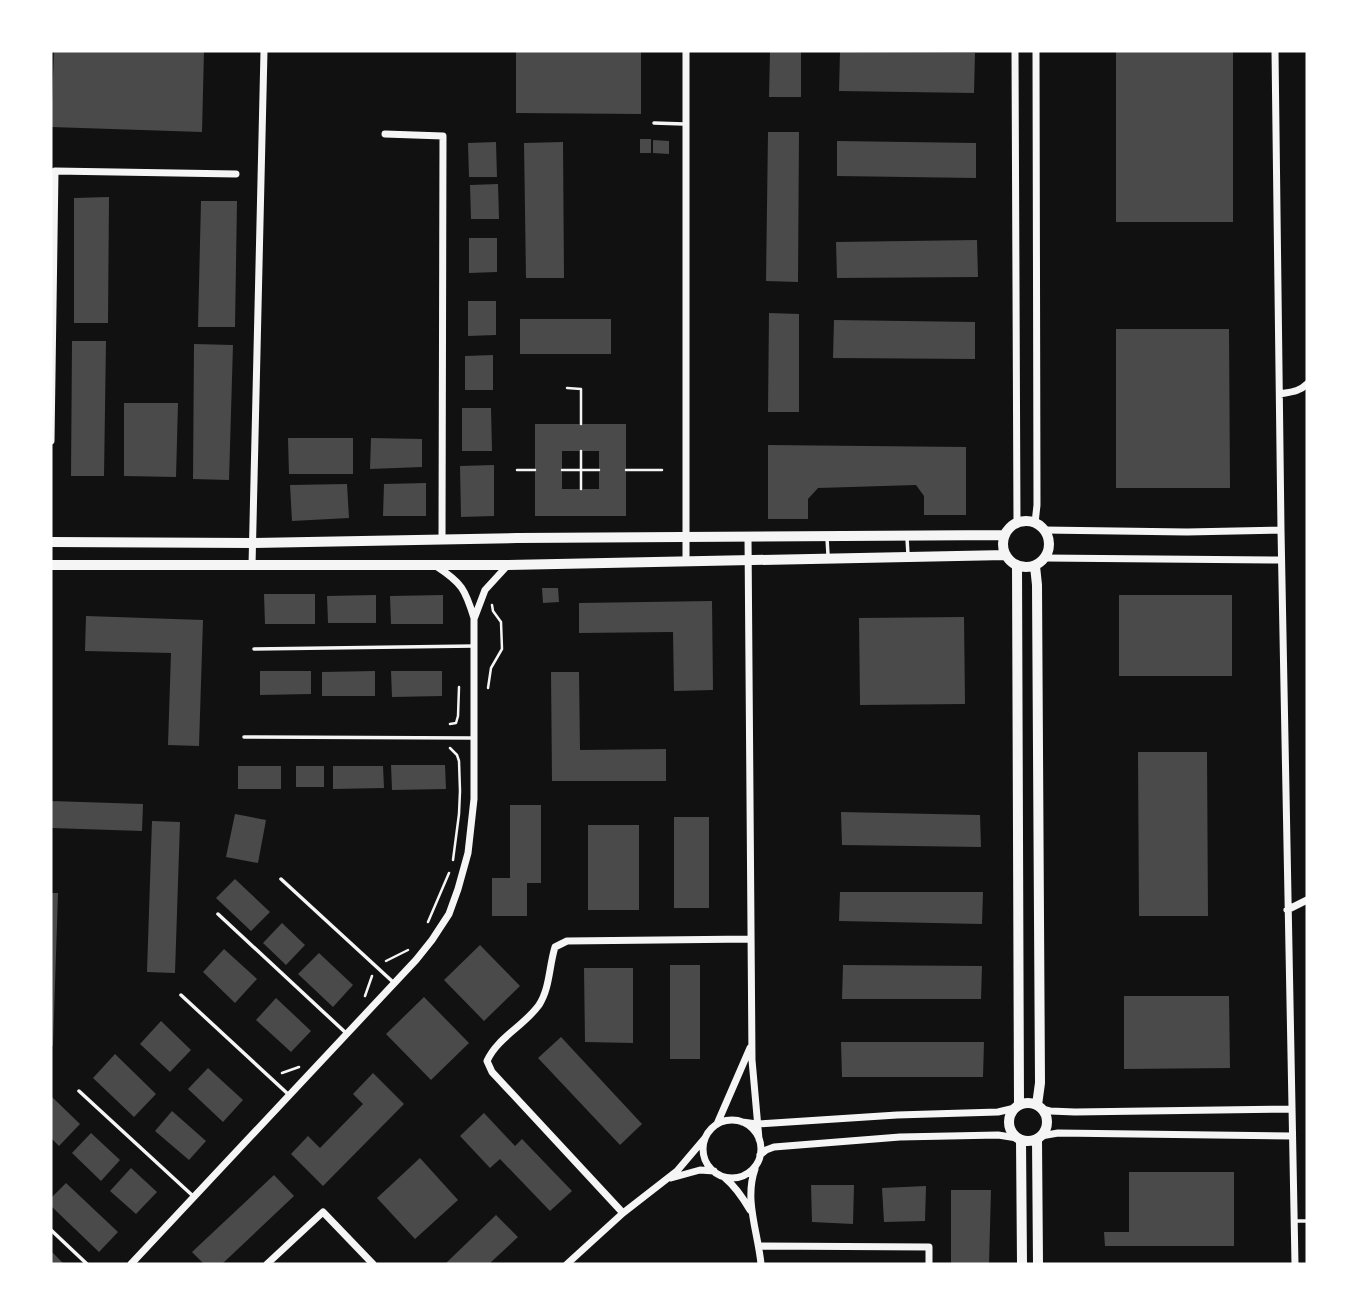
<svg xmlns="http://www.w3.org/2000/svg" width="1358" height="1315" viewBox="0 0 1358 1315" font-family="Inter,sans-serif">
	<rect width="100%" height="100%" fill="#111"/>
	<path fill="#4a4a4a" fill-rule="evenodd" d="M54,51H204L202,132L51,127Z
		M516,51H641V114L516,113Z
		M770,51H801V97H769Z
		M1116,51H1233V222H1116Z
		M840,52L975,53L974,93L839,91Z
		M768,132H799L798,282L766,281Z
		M640,139H651V153H640Z
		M653,140L669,141V154L653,153Z
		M837,141L976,143V178L837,176Z
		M496,142L497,177H469L468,143Z
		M563,142L564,278H526L524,143Z
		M498,184L499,219H471L470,185Z
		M109,197L108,323H74V198Z
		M201,201H237L235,327H198Z
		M469,238H497V272L469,273Z
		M977,240L978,277L837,278L836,242Z
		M468,301H496V335L468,336Z
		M769,313L799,314V412H768Z
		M520,319H611V354H520Z
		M834,320L975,322V359L833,358Z
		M1116,329H1229L1230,488H1116Z
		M72,341H106L104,476H71Z
		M194,344L233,345L229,480L193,479Z
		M493,355V390H465V356Z
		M124,403H178L176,477L124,476Z
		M462,408H491L492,451H462Z
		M535,424H626V516H535ZM562,451H599V489H562Z
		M288,438H353V474H289Z
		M371,438L422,439V467L370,469Z
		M768,445L966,447V515H924V496L916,485L818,488L808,499V519H768Z
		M494,465V516L461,517L460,466Z
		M426,483V516H383L384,484Z
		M347,484L349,518L292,521L290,485Z
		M542,588H558L559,602L543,603Z
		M264,594H315V624H265Z
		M376,595V623H328L327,596Z
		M443,595V624H391L390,596Z
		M1119,595H1232V676H1119Z
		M712,601L713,690L674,691L673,632L579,633V603Z
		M86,616L203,620L199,746L168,745L171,653L85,651Z
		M964,617L965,704L860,705L859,618Z
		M260,671H311V694L260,695Z
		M375,671V696H322V672Z
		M391,671H442V696L392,697Z
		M551,672H579L580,750L666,749V781H552Z
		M1138,752H1207L1208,916H1139Z
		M391,765H445L446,789L392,790Z
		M238,766H281V789H238Z
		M296,766H324V787H296Z
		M333,766H383L384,788L333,789Z
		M51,801L143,804L142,831L51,828Z
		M510,805H541V883H527V916H492V878H510Z
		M841,812L980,815L981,847L842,845Z
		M235,814L266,820L258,863L226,857Z
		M674,817H709V908H674Z
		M152,821L180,822L175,973L147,972Z
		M588,825H639V910H588Z
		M235,879L270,912L251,931L216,898Z
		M840,892H983L982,924L839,921Z
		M51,893H58L53,1046H51Z
		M282,923L305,945L286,965L263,943Z
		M480,945L520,986L484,1021L444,980Z
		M224,949L257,979L235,1003L203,972Z
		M319,953L353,985L333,1007L298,974Z
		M670,965H700V1059H670Z
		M843,965L982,966L981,999H842Z
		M584,968H633V1043L585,1042Z
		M1124,996H1229L1230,1068L1124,1069Z
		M424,997L469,1043L431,1080L386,1034Z
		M276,998L311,1031L291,1052L256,1020Z
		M161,1021L191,1050L170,1072L140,1044Z
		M561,1037L642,1124L620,1145L538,1058Z
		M841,1042H984L983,1077H842Z
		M115,1054L156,1094L134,1117L93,1078Z
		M208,1068L243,1100L223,1122L188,1089Z
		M373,1073L404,1104L323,1186L291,1154L308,1136L320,1148L363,1104L353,1094Z
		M51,1096L80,1124L59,1146L51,1138Z
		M172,1111L206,1141L189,1160L155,1131Z
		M484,1113L515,1146L522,1139L572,1191L550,1211L500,1159L490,1168L460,1136Z
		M91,1133L120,1160L101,1181L72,1153Z
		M420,1158L458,1200L415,1239L377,1198Z
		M131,1168L157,1192L136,1214L110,1191Z
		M1129,1172H1234V1246H1105L1104,1232H1129Z
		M274,1175L294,1196L222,1264H204L192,1252Z
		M66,1183L118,1232L99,1252L51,1206V1198Z
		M811,1185H854L853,1224L812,1222Z
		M926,1186L925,1221L884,1222L882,1188Z
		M951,1190H991L989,1264H951Z
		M496,1215L518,1237L489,1264H445Z
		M51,1251L64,1264H51Z"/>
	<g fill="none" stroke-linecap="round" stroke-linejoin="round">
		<path stroke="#f5f5f5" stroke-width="2.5" d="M567,388L581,389V424
			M581,451V489
			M517,470H535
			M562,470H599
			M626,470H662
			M488,688L491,668L502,649L501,622L493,611L492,605
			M450,724L456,723L458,716L459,687
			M450,748L457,755L459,761L460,791L459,814L453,860
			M428,922L449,873
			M386,961L408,950
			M365,996L372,976
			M282,1073L299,1067"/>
		<path stroke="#f5f5f5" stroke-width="3.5" d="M654,123L684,124
			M827,538L828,555
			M907,538L908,555
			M254,649L474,646
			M244,737L473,738
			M281,879L393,982
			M218,914L346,1033
			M181,995L288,1094
			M79,1091L193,1196
			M1295,1221H1307
			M51,1230L87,1264"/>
		<path stroke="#f5f5f5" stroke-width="7" d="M1015,51L1017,523
			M1275,51L1281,530L1295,1264
			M385,134L443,136L442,540
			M1280,394C1290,392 1299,392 1307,384
			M51,441L55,171L236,174
			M1035,523L1037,505L1036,51
			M1044,530L1187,532L1281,530
			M748,537L752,1060L759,1139
			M1044,558L1281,560
			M686,561V51
			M252,566L264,51
			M436,566C462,583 465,589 474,618
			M1287,910L1307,900
			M1042,1109L1050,1111L1075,1112L1291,1109
			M703 1149a29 29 0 1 1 58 0a29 29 0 1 1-58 0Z
			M742,1122L757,1124L897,1115L998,1112L1015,1108
			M717,1124L750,1048
			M1041,1136L1058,1133L1292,1136
			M760,1155L766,1150L774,1147L900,1137L998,1135L1017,1138
			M755,1169C744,1200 758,1232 761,1264
			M671,1178L700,1170L714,1171
			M725,1178C736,1187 743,1198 750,1210
			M623,1213L492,1072L487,1061C497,1038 524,1026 539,1005C550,988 549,966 555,947L567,941L751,939
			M759,1246L929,1247V1264
			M131,1264L416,960L432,940L449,914L458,889L468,853L474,799V619L485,590L507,566
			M267,1264L323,1212L373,1264
			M567,1264L623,1213L677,1171L705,1138"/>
		<path stroke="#f5f5f5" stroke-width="10" d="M1003 544a23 23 0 1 1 46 0a23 23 0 1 1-46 0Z
			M51,542L252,543L517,538L1005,535
			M51,565H508L1006,555
			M1017,565L1019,1105
			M1035,566L1037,585L1040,1083L1037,1105
			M1009 1122a19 19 0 1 1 38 0a19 19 0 1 1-38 0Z
			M1037,1139L1038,1264
			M1021,1140L1022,1264"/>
	</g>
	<rect width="1358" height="1315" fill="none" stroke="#ffffff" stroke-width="105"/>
</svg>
